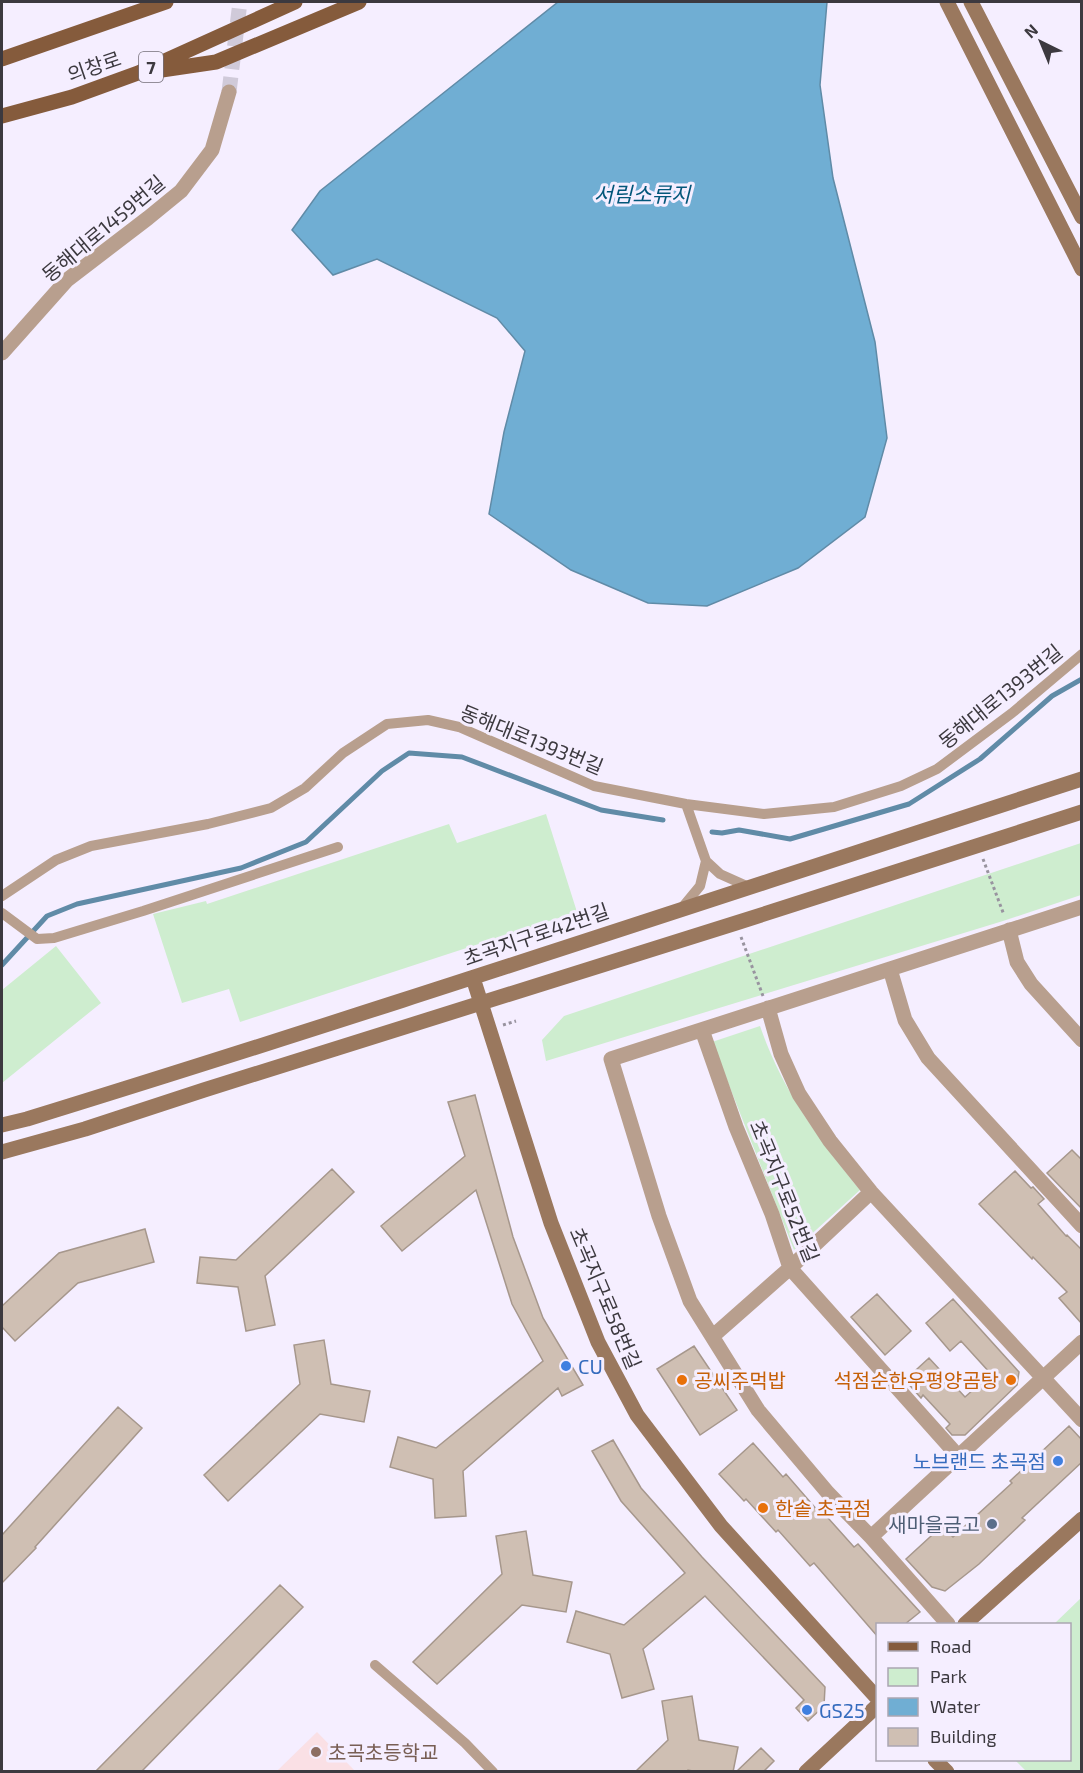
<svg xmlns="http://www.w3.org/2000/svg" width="1083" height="1773" viewBox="0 0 1083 1773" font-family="'Exo 2','Noto Sans KR',sans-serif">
	<rect width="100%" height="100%" fill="#f5eeff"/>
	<path fill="#fae0e5" d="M317,1732L355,1771H277Z"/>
	<path fill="#ceedcf" d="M546,814L577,912L240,1022L229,989L182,1003L153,914L206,901L207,904L449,824L457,843Z
		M1081,843V895L1003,921L546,1061L542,1040L564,1016Z
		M56,946L101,1003L2,1083V990Z
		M760,1026C782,1090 818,1138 860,1190L794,1250L712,1042Z
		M1081,1598V1771H1026L1015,1760H1070V1624H1054Z"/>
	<path fill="#70aed3" stroke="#608ba7" stroke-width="1.5" d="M558,2H827L820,85L833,178L875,342L887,438L865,517L798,568L707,606L648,603L571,570L489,514L504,432L525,351L497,318L377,259L333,275L292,230L320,191Z"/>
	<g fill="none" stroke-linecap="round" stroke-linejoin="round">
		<path stroke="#608ba7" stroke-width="5" d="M712,832L722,833L739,830L790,839L909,804L980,759L1052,696L1082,679
			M2,965L47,916L77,904L241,868L306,842L382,771L409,753L462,757L601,810L663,820"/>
	</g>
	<path fill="#cfbfb3" stroke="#a6978c" stroke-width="1.5" d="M475,1095L513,1237L543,1318L583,1385L562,1396L558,1388L463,1471L466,1516L435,1518L433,1479L390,1467L398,1437L436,1448L543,1361L512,1304L476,1190L402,1251L381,1226L465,1156L448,1102Z
		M1072,1150L1082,1160V1209L1047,1173Z
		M332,1169L354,1192L265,1276L275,1325L246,1331L238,1287L197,1283L200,1257L236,1260Z
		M1015,1171L1031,1188L1033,1187L1044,1199L1038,1204L1066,1236L1067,1235L1082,1250V1324L1059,1298L1067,1292L1033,1257L1032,1259L979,1204Z
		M145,1229L154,1262L78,1283L15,1341L2,1327V1306L59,1253Z
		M877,1294L911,1331L885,1355L851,1317Z
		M953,1299L1019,1372L1017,1385L965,1435H952L946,1428L950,1424L923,1395L921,1398L905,1380L929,1358L965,1397L991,1374L961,1341L950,1351L926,1323Z
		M324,1340L331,1384L370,1391L364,1422L320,1414L228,1501L204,1475L300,1384L294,1345Z
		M694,1346L737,1410L700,1435L657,1369Z
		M118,1407L142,1428L35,1547L36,1548L2,1583V1535Z
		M1069,1426L1082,1440V1462L1022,1518L1025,1520L979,1564L945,1591L932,1587L906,1559L942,1526L953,1537L1012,1483L1010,1481Z
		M613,1440L641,1488L702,1557L825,1687L824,1706L808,1721L796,1708L804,1700L705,1596L643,1649L654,1689L622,1698L610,1654L567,1642L576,1611L624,1625L685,1573L621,1501L592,1451Z
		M753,1443L783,1477L786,1474L818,1511L820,1509L854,1547L858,1544L920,1612L905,1624H878V1637L814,1563L810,1566L778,1530L776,1532L746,1499L744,1501L719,1474Z
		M526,1531L533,1575L572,1582L566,1612L522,1605L437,1684L413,1662L502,1574L496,1536Z
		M280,1585L303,1607L187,1725L141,1772H95Z
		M692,1696L699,1740L738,1747L733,1772H698L688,1770L686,1772H635L668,1740L662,1701Z
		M761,1748L774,1761L763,1772H736Z"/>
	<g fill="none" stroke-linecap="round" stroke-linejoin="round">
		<path stroke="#d0cad9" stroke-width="15" stroke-dasharray="15 8" stroke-linecap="butt" d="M229,92L240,2"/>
		<path stroke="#98939f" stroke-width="3" stroke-dasharray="3 3" stroke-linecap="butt" d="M983,859L1004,915
			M741,937L763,996
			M503,1025L516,1021"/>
		<path stroke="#b89f8e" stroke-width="10" d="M686,804L706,861L720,874L749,887
			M2,896L56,860L91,846L208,824L271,808L305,788L343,753L387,724L428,720L459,727L594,786L686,804L764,814L834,807L901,786L937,769L1012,713L1082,654
			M681,909L700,886L706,861
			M2,913L37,939L54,938L143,911L338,847
			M375,1665L465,1743L493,1772"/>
		<path stroke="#b89f8e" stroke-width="15" d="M2,353L67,280L148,218L181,191L212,150L229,92
			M1009,930L1017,962L1031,984L1082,1040
			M890,969L905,1020L928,1058L1082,1226
			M768,1008L781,1054L799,1094L830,1141L871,1192L1082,1420
			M702,1030L736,1127L772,1214L790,1268L958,1456
			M713,1336L790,1268L871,1192
			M871,1537L1082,1342
			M948,1624L871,1537L828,1493L758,1410L690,1301L659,1216L611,1059L1082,907"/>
		<path stroke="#9a785e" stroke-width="15" d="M947,2L1082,269
			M971,2L1082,217
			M473,978L551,1223L598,1342L637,1415L721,1526L878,1699
			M2,1125L27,1119C380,1010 730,893 1082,779
			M2,1152L85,1129L204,1090L736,923L1082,812
			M965,1624L1082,1519
			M935,1760L947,1772
			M806,1772L878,1705"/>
		<path stroke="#855b3c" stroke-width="15" d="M2,59L166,2
			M155,71L216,62L359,2
			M2,116L72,97L138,73L295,2"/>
	</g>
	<g fill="#3f7fe0" stroke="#f5eeff" stroke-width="2">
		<circle cx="566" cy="1366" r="6"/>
		<circle cx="1058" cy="1461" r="6"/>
		<circle cx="807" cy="1710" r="6"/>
	</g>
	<g fill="#e8710a" stroke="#f5eeff" stroke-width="2">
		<circle cx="682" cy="1380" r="6"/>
		<circle cx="1011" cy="1380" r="6"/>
		<circle cx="763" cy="1508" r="6"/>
	</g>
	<circle fill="#5c6f8a" stroke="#f5eeff" stroke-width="2" cx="992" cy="1524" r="6"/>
	<circle fill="#8d6e63" stroke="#f5eeff" stroke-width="2" cx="316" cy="1752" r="6"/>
	<g text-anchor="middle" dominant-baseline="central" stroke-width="6" stroke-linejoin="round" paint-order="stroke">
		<rect fill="#f5eeff" stroke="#746f79" stroke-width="1.5" x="139" y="52" width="24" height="30" rx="4.5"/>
		<g font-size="18" font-weight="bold" fill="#3c393f">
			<text x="151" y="67">7</text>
		</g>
		<g font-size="20" fill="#3c393f" stroke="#f5eeff">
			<text transform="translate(94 66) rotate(-19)">의창로</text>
			<text transform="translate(103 228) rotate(-40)">동해대로1459번길</text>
			<text transform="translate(1000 696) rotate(-39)">동해대로1393번길</text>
			<text transform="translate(532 739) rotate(22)">동해대로1393번길</text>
			<text transform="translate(536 934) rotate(-19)">초곡지구로42번길</text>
			<text transform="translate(785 1191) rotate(68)">초곡지구로52번길</text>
			<text transform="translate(606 1298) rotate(67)">초곡지구로58번길</text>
		</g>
		<g font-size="20" fill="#366cbe" stroke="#f5eeff" text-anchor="start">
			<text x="578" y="1366">CU</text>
			<text x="1046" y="1461" text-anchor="end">노브랜드 초곡점</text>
			<text x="819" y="1710">GS25</text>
		</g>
		<g font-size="20" fill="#c56008" stroke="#f5eeff" text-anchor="start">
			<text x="694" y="1380">공씨주먹밥</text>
			<text x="999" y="1380" text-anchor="end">석점순한우평양곰탕</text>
			<text x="775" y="1508">한솥 초곡점</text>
		</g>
		<g font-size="20" fill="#4e5e75" stroke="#f5eeff" text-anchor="end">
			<text x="980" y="1524">새마을금고</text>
		</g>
		<g font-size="20" fill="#785e54" stroke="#f5eeff" text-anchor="start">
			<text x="328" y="1752">초곡초등학교</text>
		</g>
		<g font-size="21" font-style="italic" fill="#03567a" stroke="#f5eeff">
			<text x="642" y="193">서림소류지</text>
		</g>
	</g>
	<rect width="1083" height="1773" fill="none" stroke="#3c393f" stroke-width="6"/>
	<rect x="876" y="1623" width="195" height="138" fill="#f5eeff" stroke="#aba6b2" stroke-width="1.5"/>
	<rect x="888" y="1642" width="30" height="9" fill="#855b3c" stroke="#aba6b2" stroke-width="1.5"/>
	<text x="930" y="1653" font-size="18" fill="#3c393f">Road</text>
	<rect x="888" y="1668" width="30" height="18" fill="#ceedcf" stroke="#aba6b2" stroke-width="1.5"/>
	<text x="930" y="1683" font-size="18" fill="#3c393f">Park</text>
	<rect x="888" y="1698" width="30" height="18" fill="#70aed3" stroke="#aba6b2" stroke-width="1.5"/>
	<text x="930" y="1713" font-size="18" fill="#3c393f">Water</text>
	<rect x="888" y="1728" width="30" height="18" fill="#cfbfb3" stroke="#aba6b2" stroke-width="1.5"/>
	<text x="930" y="1743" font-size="18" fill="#3c393f">Building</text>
	<g transform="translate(1041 42) rotate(317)" stroke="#f5eeff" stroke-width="4.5" paint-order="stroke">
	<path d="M0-4.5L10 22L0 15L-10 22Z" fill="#3c393f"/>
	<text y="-9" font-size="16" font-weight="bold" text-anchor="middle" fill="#3c393f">N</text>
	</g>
</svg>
